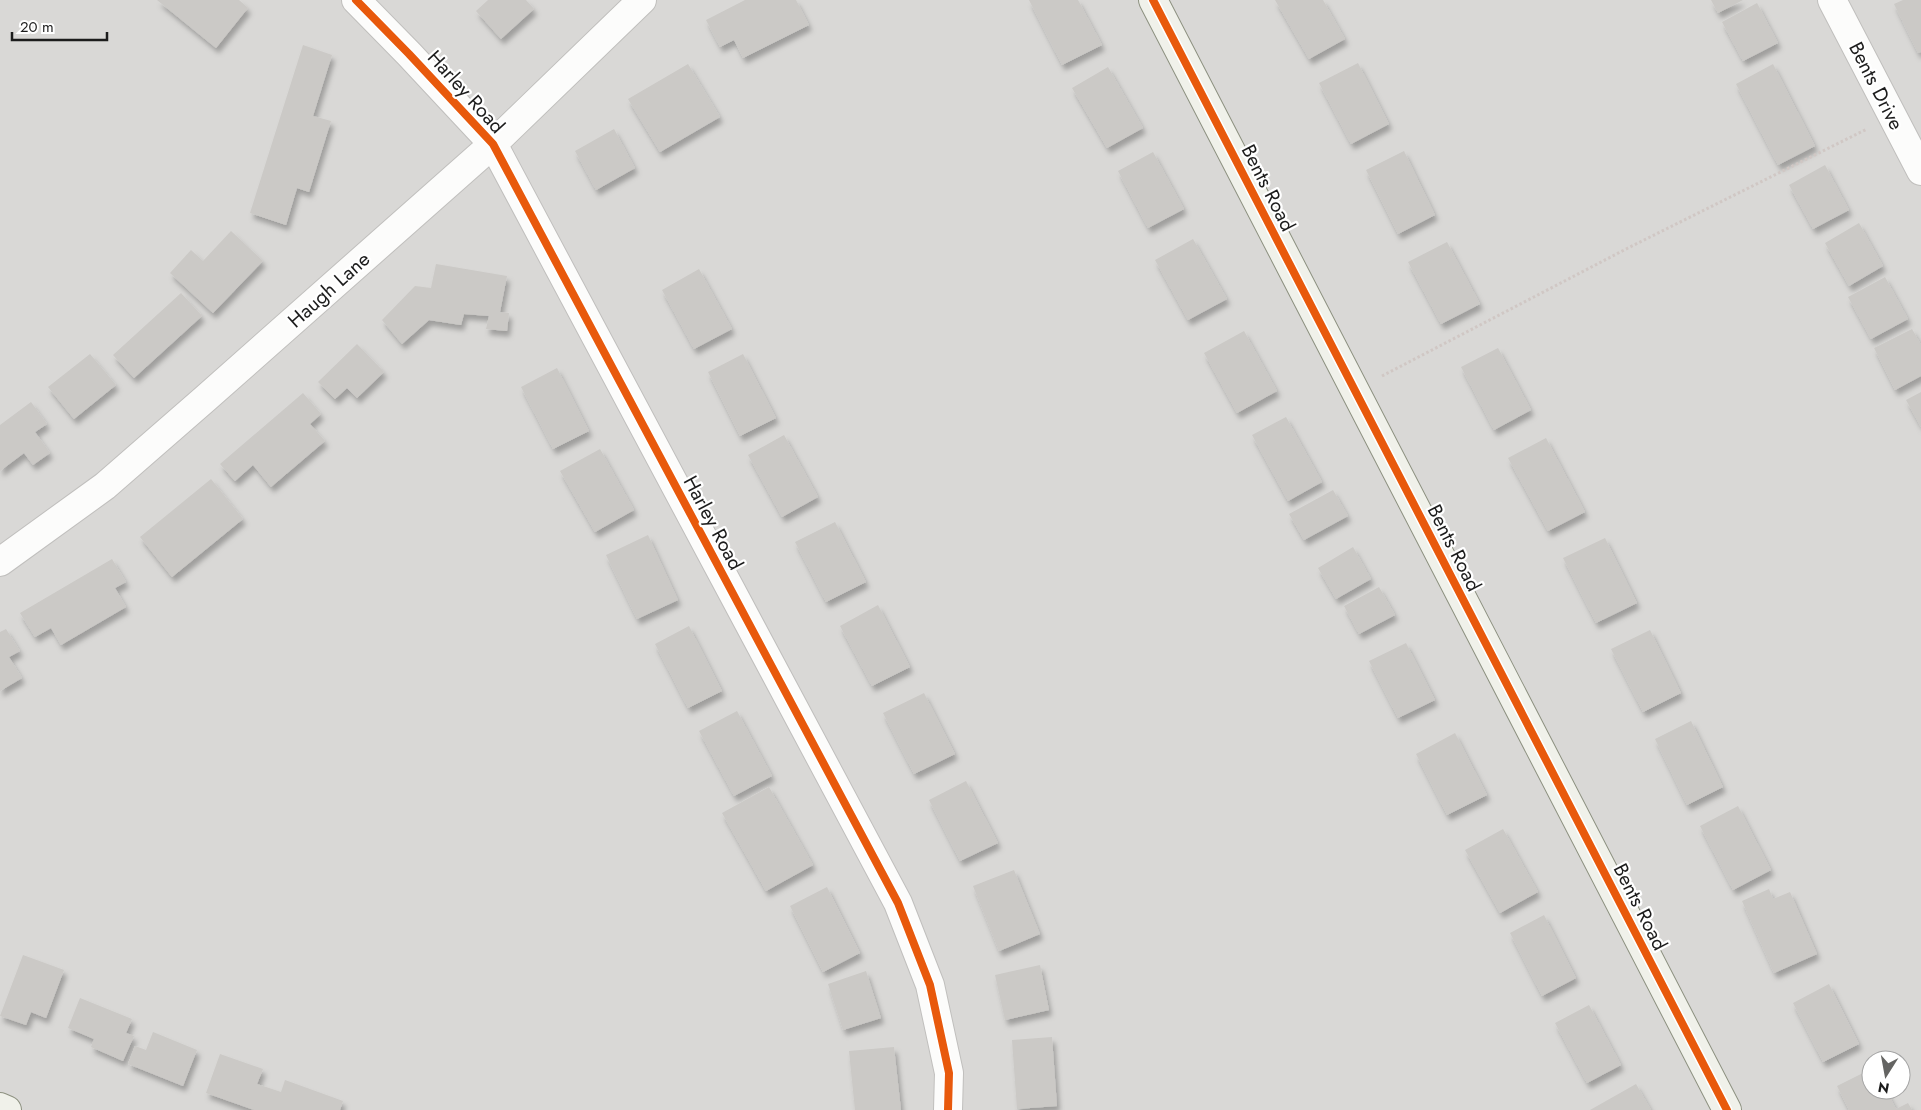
<svg xmlns="http://www.w3.org/2000/svg" width="1921" height="1110" viewBox="0 0 1921 1110" font-family="Jost,sans-serif">
	<defs>
		<filter id="shadow"><feDropShadow dx="3" dy="5.5" stdDeviation="2.5" flood-color="#0004"/></filter>
	</defs>
	<rect width="100%" height="100%" fill="#eae9e5"/>
	<path fill="#d9d8d6" fill-rule="evenodd" d="M0,0H1921V1110H0ZM1871,1060H1901V1090H1871Z"/>
	<path fill="#cbc9c6" filter="url(#shadow)" d="M157,0H239L248,8L216,48Z
		M488,0H526L534,9L501,39L476,11Z
		M745,0H796L809,25L743,58L734,40L720,47L706,20Z
		M1029,0H1078L1102,45L1062,65Z
		M1275,0H1323L1345,39L1309,59Z
		M1711,0H1743L1718,13Z
		M1903,0H1921V52L1918,53L1894,4Z
		M1757,3L1778,43L1743,61L1722,22Z
		M303,45L332,55L313,116L331,121L309,192L297,188L286,225L250,213Z
		M1358,63L1389,124L1351,144L1319,83Z
		M688,64L720,117L660,152L628,99Z
		M1773,64L1815,146L1778,165L1736,84Z
		M1108,67L1143,128L1107,148L1072,88Z
		M614,129L635,168L596,190L575,151Z
		M1404,151L1435,215L1398,234L1366,170Z
		M1153,152L1184,209L1148,228L1118,171Z
		M1825,165L1849,210L1813,229L1789,185Z
		M1859,223L1883,266L1849,286L1825,243Z
		M231,231L263,261L213,313L170,273L191,250L203,261Z
		M1193,239L1227,299L1188,320L1155,260Z
		M1447,242L1480,304L1441,324L1408,262Z
		M436,264L507,276L500,312L509,313L507,331L486,329L489,316L464,314L461,325L429,320L402,344L382,320L415,286L431,288Z
		M699,269L732,329L694,349L662,290Z
		M1885,277L1908,319L1871,339L1848,297Z
		M181,293L202,316L134,378L113,355Z
		M1912,329L1921,345V376L1895,390L1874,348Z
		M1244,331L1277,391L1237,413L1204,353Z
		M357,344L384,372L357,398L347,388L335,399L318,382Z
		M1498,348L1531,410L1494,430L1461,367Z
		M90,354L116,385L74,419L48,387Z
		M743,354L776,418L740,436L708,372Z
		M557,368L589,431L553,449L521,387Z
		M1921,392V427L1906,400Z
		M303,393L321,414L310,424L325,441L271,487L253,465L235,481L220,464Z
		M31,402L47,424L35,432L50,453L33,465L24,453L0,471V425Z
		M1286,417L1322,482L1288,501L1252,435Z
		M784,435L818,497L782,517L748,455Z
		M1546,438L1585,512L1548,531L1508,458Z
		M600,449L634,510L595,532L560,471Z
		M211,479L243,519L172,577L140,537Z
		M1333,490L1348,516L1304,540L1289,514Z
		M835,522L866,582L826,602L795,542Z
		M648,535L678,600L637,619L606,555Z
		M1605,538L1637,603L1596,623L1563,558Z
		M1353,547L1371,579L1336,599L1318,568Z
		M112,559L126,582L115,588L126,607L61,645L51,628L35,637L20,613Z
		M1379,587L1395,615L1359,634L1344,606Z
		M878,605L910,667L872,686L840,626Z
		M689,626L722,691L688,708L655,644Z
		M6,629L20,651L9,657L22,678L0,691V632Z
		M1650,630L1681,693L1643,712L1611,649Z
		M1406,643L1435,700L1398,718L1369,661Z
		M924,693L955,754L914,774L883,713Z
		M737,711L772,776L734,796L699,731Z
		M1691,721L1723,787L1687,805L1655,739Z
		M1455,733L1487,795L1447,815L1416,754Z
		M966,781L998,843L960,861L929,800Z
		M769,787L813,865L766,891L722,813Z
		M1738,806L1771,870L1733,890L1700,826Z
		M1503,829L1538,892L1500,913L1465,850Z
		M1014,870L1040,934L999,951L973,886Z
		M827,887L860,953L823,972L790,906Z
		M1769,889L1773,899L1790,892L1817,954L1774,973L1742,901Z
		M1544,915L1576,978L1542,996L1510,933Z
		M23,955L64,970L46,1018L31,1012L26,1025L0,1016Z
		M1040,965L1049,1010L1005,1020L995,975Z
		M866,971L881,1018L843,1030L828,984Z
		M1829,984L1859,1044L1823,1062L1793,1003Z
		M80,998L132,1019L126,1033L134,1036L123,1061L91,1047L94,1039L68,1028Z
		M1589,1005L1621,1065L1587,1083L1555,1023Z
		M153,1032L197,1050L183,1086L128,1064L135,1046L146,1050Z
		M1052,1037L1057,1106L1017,1109L1012,1040Z
		M894,1047L901,1110H855L849,1051Z
		M220,1054L263,1069L257,1084L281,1092L285,1080L343,1101L340,1110H254L206,1093Z
		M1871,1069V1090H1886L1896,1109L1908,1103L1912,1110H1849L1837,1086Z
		M1636,1084L1651,1110H1590Z"/>
	<g fill="none" stroke-linecap="round" stroke-linejoin="round">
		<g stroke="#c0bfbd" stroke-width="30">
			<path id="street" d="M356,0L409,54L493,144L898,903L930,985L949,1073L948,1110
				M1832,0L1921,171
				M0,562L105,486L206,398L493,144L642,0"/>
		</g>
		<g stroke="#8d9180" stroke-width="30">
			<path id="secondary" d="M1153,0L1727,1110
				M0,1107L7,1110"/>
		</g>
		<path stroke="#d0c7c4" stroke-width="3" stroke-dasharray="2.5 2.5" stroke-linecap="butt" d="M1382,376L1628,248L1867,129"/>
		<use href="#street" stroke="#fcfcfb" stroke-width="28"/>
		<use href="#secondary" stroke="#f0f1ea" stroke-width="28"/>
		<g stroke="#fff" stroke-width="11">
			<path id="cycleway" d="M356,0L409,54L493,144L898,903L930,985L949,1073L948,1110
				M1153,0L1727,1110"/>
		</g>
		<use href="#cycleway" stroke="#e8590c" stroke-width="8"/>
	</g>
	<g text-anchor="middle" dominant-baseline="central" stroke-width="4.5" stroke-linejoin="round" paint-order="stroke">
		<g font-size="20" fill="#1c1c1c" stroke="#fff">
			<text transform="translate(1876 86) rotate(63)">Bents Drive</text>
			<text transform="translate(466 92) rotate(48)">Harley Road</text>
			<text transform="translate(1268 188) rotate(63)">Bents Road</text>
			<text transform="translate(329 290) rotate(-42)">Haugh Lane</text>
			<text transform="translate(713 523) rotate(62)">Harley Road</text>
			<text transform="translate(1454 548) rotate(63)">Bents Road</text>
			<text transform="translate(1640 907) rotate(63)">Bents Road</text>
		</g>
	</g>
	<g transform="translate(1886 1075) rotate(191)"><circle r="24" fill="#ffffff" stroke="#a4a4a4"/>
	<path d="M0-4L9 19L0 12L-9 19Z" fill="#646462"/>
	<text y="-8" font-size="14" font-weight="bold" text-anchor="middle" fill="#1c1c1c">N</text>
	</g>
	<path d="M12 32v8h95v-8" fill="none" stroke="#1c1c1c" stroke-width="2.5"/>
	<text x="20" y="32" font-size="15" fill="#1c1c1c" stroke="#ffffff" stroke-width="4" paint-order="stroke">20 m</text>
</svg>
